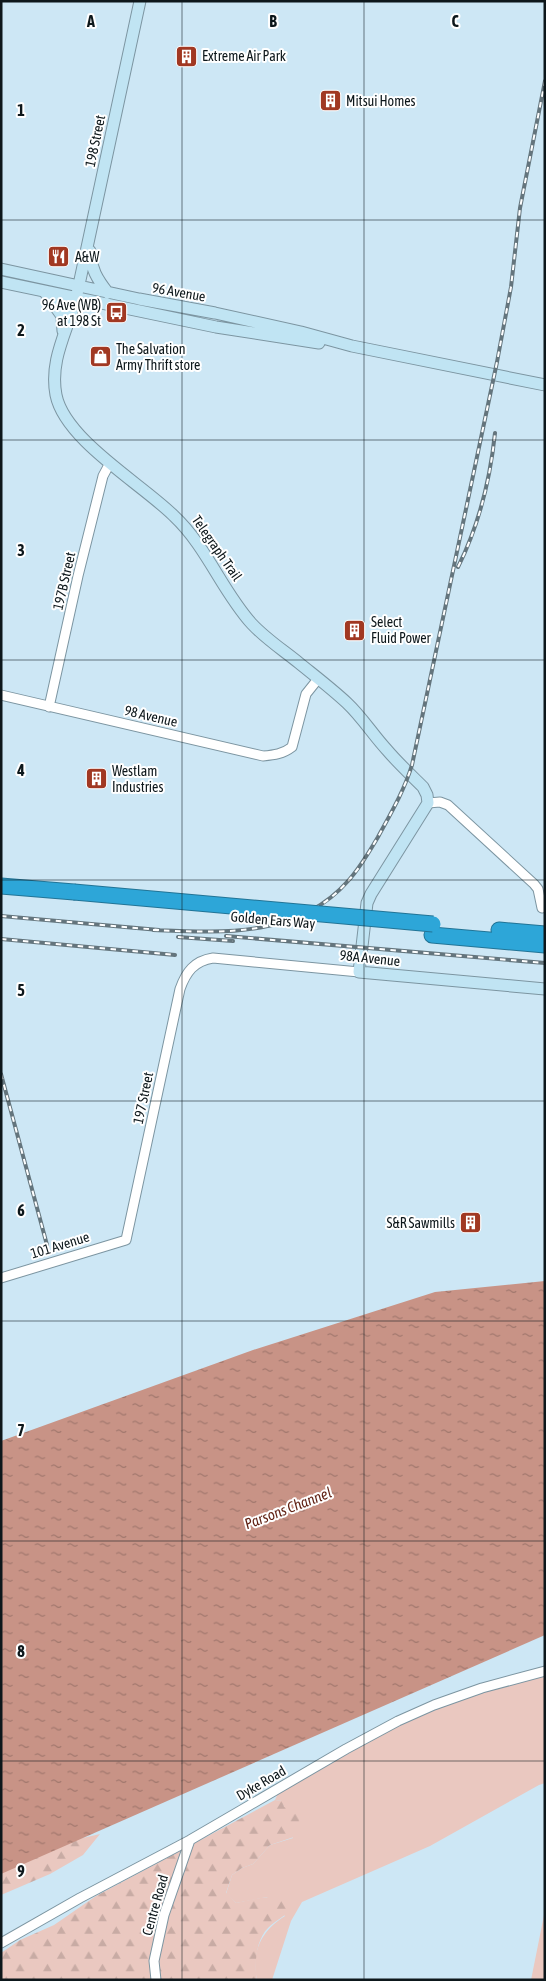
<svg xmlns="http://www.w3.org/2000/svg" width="546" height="1981" font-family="'Asap Condensed',sans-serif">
  <defs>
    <pattern id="forest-firs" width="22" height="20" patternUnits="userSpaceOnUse" patternTransform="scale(1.25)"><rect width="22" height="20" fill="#eac8c0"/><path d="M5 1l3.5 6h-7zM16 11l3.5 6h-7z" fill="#c8aba4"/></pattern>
    <pattern id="water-ripples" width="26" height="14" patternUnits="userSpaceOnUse" patternTransform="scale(1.25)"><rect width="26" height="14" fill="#c89386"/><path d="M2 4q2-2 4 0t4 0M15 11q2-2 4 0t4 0" fill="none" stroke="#a1776d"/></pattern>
  </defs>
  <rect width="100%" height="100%" fill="#cde7f5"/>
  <path fill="#eac8c0" d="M 545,1674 L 545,1783 L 539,1785 L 430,1846 L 302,1902 L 291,1921 L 272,1980 L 257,1980 C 251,1952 261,1931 285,1916 L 267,1897 L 236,1903 L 226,1894 L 232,1875 L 242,1868 L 253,1864 L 270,1845 L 293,1838 L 282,1801 L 275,1800 L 278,1793 L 399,1724 L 462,1698 Z
    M 545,1910 L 545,1980 L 531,1980 Z"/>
  <path fill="url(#forest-firs)" d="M 275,1800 L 283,1801 L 284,1807 L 297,1809 C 301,1820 300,1827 294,1837 L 270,1845 L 253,1864 L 242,1868 L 232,1875 L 226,1893 L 236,1903 C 255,1899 274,1893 292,1901 L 290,1911 C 283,1917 275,1921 268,1928 C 256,1940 254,1964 257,1980 L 1,1980 L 1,1953 L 20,1940 L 54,1925 L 96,1896 Z
    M 100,1834 L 83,1855 L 50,1874 L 1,1895 L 1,1871 L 57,1844 Z"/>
  <path fill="url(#water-ripples)" d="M 545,1281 L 545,1635 L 1,1874 L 1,1441 L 253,1350 L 435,1292 Z"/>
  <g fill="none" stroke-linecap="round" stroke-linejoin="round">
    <defs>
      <path id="street" d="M 1,695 L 263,756 C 274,755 283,754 292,747 L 306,694 L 318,679
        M 49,707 L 78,576 L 103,476 L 110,463
        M 428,803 L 440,802 L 448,805 L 534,884 L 538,889 L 542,908
        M 1,1278 L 126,1240 L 180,989 C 186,972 194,961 213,958 L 359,972
        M 1,1943 L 80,1898 L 190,1840 L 346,1749 L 398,1721 L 434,1705 L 482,1688 L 545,1671
        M 156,1980 L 154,1961 L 164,1915 L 190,1840"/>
      <path id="secondary" d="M 140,1 C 119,99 98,197 77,294 C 69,329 49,358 56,395 C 65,440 142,484 174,516 C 207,547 222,591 252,624 C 266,639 283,650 299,663 C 315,676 332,689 347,703 C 362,717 373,735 387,750 C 398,763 411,775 423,787 L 427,795 L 428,803 L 371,894 L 367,903 L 359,972 L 545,989
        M 90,251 C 91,269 97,279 108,293
        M 1,269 L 139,299 L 215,313 L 301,332 L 352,346 L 545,385
        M 1,282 L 216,327 L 319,343
        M 44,291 L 62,316 L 63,331"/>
      <path id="highway" d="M 1,886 L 74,892
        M 499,930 L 545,934
        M 432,935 L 545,945"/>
    </defs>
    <use href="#street" stroke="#7c95a1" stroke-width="11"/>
    <use href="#secondary" stroke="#7c95a1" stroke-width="13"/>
    <use href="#highway" stroke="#227496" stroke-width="17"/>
    <use href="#street" stroke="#fff" stroke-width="9"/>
    <use href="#secondary" stroke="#c0e4f3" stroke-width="11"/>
    <use href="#highway" stroke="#2da6d8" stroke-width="15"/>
    <defs>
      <path id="rail" d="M 458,567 C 479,525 490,481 495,433
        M 1,916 L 159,930
        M 153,930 C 222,933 298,938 348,881 C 360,868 369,852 378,837 C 391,813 404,791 412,765 L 497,362 L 511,287 L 520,208 L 545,81
        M 226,936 L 545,963
        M 178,937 L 233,941
        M 1,939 L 175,955
        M 1,1074 L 47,1245"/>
    </defs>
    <use href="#rail" stroke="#64757d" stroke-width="4"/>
    <use href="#rail" stroke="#fff" stroke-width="2" stroke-dasharray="5.5" stroke-linecap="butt"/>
    <defs>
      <path id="highway-bridge" d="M 74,892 L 433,924"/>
    </defs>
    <use href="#highway-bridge" stroke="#227496" stroke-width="17" stroke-linecap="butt"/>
    <use href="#highway-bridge" stroke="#2da6d8" stroke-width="15"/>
  </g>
  <path fill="none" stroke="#0d171b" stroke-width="1" stroke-opacity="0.55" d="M 182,1 L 182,1980M 364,1 L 364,1980M 1,220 L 545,220M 1,440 L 545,440M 1,660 L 545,660M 1,880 L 545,880M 1,1101 L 545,1101M 1,1321 L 545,1321M 1,1541 L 545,1541M 1,1761 L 545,1761"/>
  <defs>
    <symbol id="building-square" viewBox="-11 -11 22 22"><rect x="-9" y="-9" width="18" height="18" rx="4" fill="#a13822" stroke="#fff"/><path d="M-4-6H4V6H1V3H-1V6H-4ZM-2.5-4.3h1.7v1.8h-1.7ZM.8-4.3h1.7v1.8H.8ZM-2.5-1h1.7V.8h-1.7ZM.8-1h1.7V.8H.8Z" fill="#fff"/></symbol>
    <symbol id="restaurant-square" viewBox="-11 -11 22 22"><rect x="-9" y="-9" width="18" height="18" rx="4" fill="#a13822" stroke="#fff"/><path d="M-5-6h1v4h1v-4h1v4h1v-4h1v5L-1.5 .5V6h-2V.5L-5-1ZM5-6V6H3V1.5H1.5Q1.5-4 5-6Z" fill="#fff"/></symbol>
    <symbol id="bus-square" viewBox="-11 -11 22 22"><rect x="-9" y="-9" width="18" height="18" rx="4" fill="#a13822" stroke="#fff"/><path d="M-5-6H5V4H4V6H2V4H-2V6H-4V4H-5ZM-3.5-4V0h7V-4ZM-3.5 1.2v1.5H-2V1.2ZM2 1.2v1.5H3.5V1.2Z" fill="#fff"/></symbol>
    <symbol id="shop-square" viewBox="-11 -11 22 22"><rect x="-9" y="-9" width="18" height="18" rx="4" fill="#a13822" stroke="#fff"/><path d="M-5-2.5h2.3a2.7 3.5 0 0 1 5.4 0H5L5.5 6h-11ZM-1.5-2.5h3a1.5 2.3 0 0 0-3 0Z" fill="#fff"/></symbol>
  </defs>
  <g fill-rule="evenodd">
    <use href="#building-square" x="174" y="44" width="25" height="25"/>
    <use href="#building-square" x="318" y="88" width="25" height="25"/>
    <use href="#restaurant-square" x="46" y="244" width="25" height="25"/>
    <use href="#bus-square" x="104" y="300" width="25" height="25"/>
    <use href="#shop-square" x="88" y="344" width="25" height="25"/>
    <use href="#building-square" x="342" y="618" width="25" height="25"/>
    <use href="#building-square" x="84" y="766" width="25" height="25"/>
    <use href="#building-square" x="458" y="1210" width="25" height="25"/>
  </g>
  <g text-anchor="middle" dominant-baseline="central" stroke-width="4" stroke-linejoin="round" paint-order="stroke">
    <g font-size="14" fill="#0d171b" stroke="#fff" text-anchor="start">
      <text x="202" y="56">Extreme Air Park</text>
      <text x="346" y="101">Mitsui Homes</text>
      <text x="75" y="257">A&amp;W</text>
      <text x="101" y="305" text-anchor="end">96 Ave (WB)<tspan x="101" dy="16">at 198 St</tspan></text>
      <text x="116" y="349">The Salvation<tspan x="116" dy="16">Army Thrift store</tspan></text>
      <text x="371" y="622">Select<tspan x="371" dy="16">Fluid Power</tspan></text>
      <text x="112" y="771">Westlam<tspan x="112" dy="16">Industries</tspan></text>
      <text x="455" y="1223" text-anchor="end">S&amp;R Sawmills</text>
    </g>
    <g font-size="14" fill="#0d171b" stroke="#fff">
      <text transform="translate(95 141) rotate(-78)">198 Street</text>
      <text transform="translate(179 292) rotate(10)">96 Avenue</text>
      <text transform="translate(217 548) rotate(55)">Telegraph Trail</text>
      <text transform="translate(64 581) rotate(-77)">197B Street</text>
      <text transform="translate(151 716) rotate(13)">98 Avenue</text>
      <text transform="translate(273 920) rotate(5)">Golden Ears Way</text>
      <text transform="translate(370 958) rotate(6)">98A Avenue</text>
      <text transform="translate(143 1098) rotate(-78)">197 Street</text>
      <text transform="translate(60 1245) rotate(-17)">101 Avenue</text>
      <text transform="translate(261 1783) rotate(-30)">Dyke Road</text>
      <text transform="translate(155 1905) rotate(-74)">Centre Road</text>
    </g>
    <g font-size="15" font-style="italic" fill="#5f1e10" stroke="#fff">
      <text transform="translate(288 1508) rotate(-21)">Parsons Channel</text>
    </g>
  </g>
  <g font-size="16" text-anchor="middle" font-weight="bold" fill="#0d171b" stroke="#fff" stroke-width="4" stroke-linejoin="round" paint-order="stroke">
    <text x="91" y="27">A</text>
    <text x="273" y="27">B</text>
    <text x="455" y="27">C</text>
    <text x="21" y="116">1</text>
    <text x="21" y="336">2</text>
    <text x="21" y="556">3</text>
    <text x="21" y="776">4</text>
    <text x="21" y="996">5</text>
    <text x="21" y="1216">6</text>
    <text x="21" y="1436">7</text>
    <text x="21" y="1657">8</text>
    <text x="21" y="1877">9</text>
  </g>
  <rect width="546" height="1981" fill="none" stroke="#0d171b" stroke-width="5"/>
</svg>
